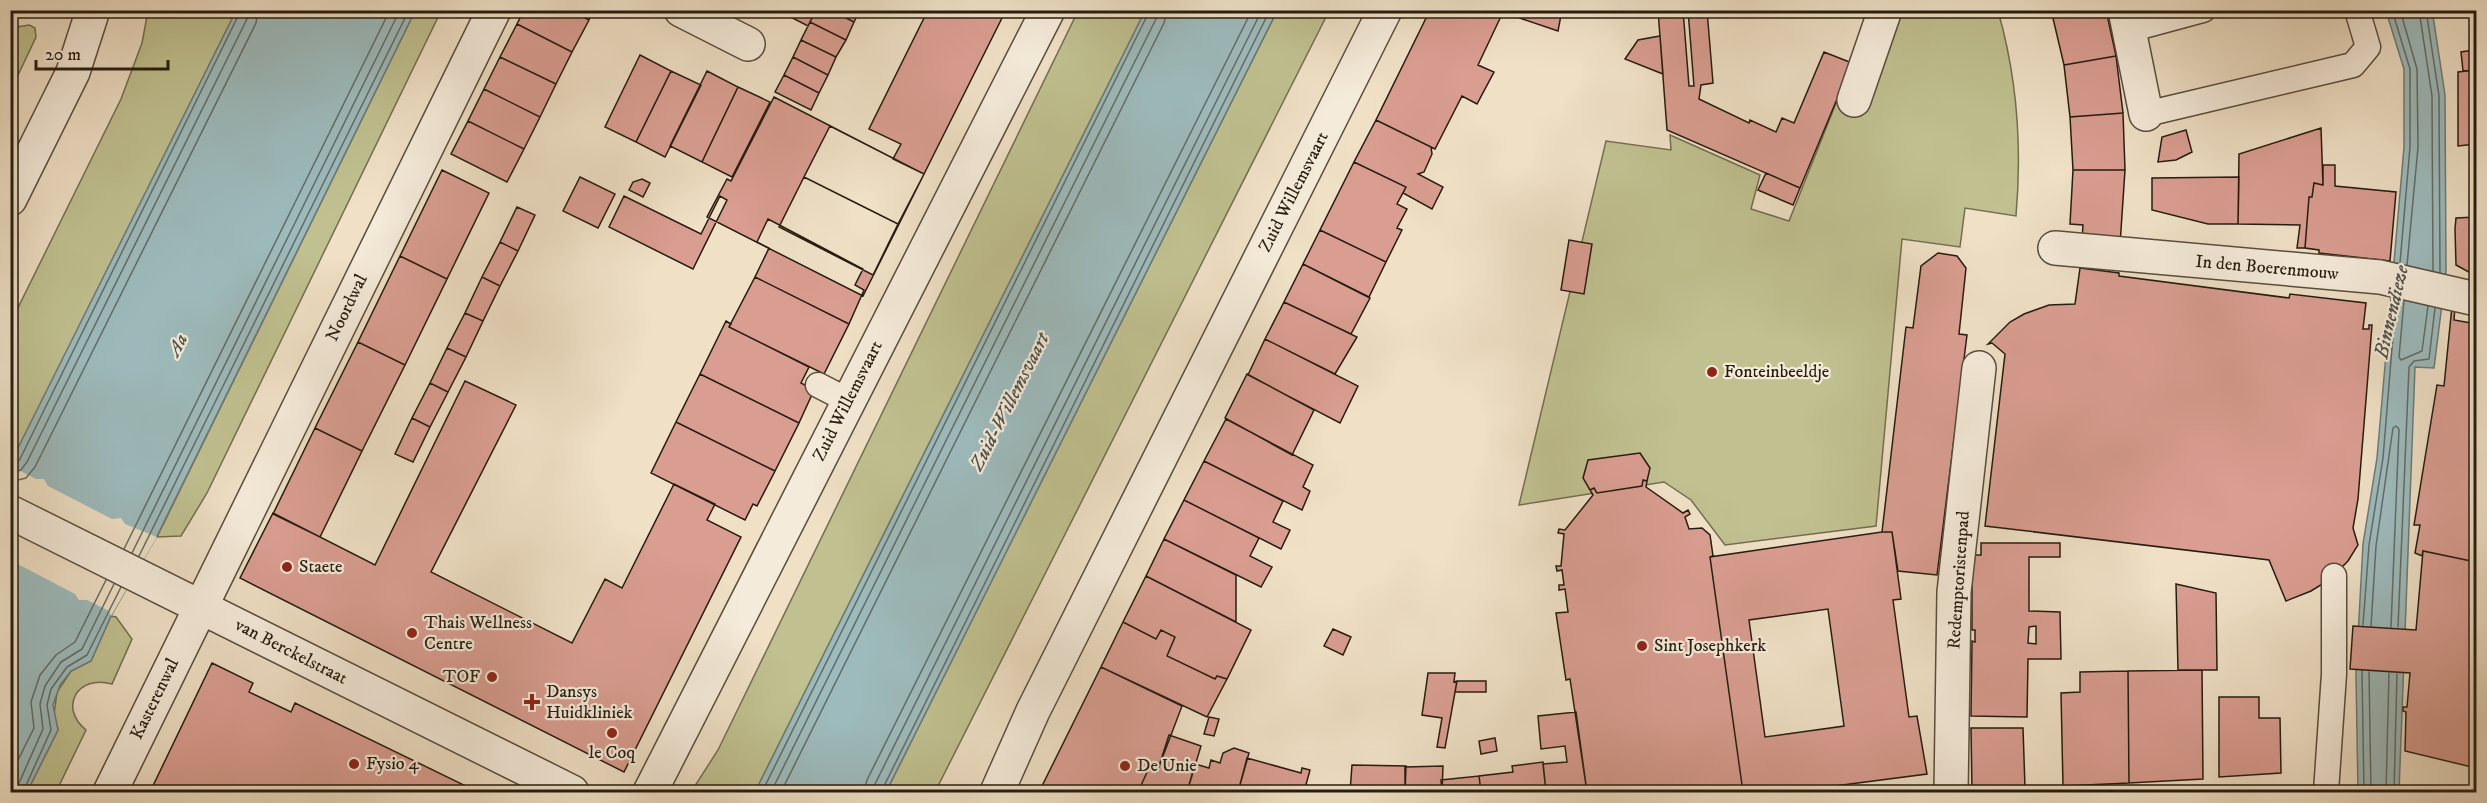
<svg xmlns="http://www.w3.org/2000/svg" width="2487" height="803" font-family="'IM FELL DW Pica',serif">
  <rect width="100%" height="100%" fill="#efe0c6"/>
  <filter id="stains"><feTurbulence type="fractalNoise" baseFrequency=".00333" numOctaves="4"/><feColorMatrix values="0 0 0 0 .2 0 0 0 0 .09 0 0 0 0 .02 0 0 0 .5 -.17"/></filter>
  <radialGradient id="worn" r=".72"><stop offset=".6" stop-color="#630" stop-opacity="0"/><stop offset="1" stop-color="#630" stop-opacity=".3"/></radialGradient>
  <path fill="#c0c090" stroke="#736e50" stroke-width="1.5" d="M 148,11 L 236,11 L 15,456 L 10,452 L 10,324 L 121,99 L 142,43 Z
    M 415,11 L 441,11 L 207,493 L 181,536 L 157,537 Z
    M 1078,11 L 1145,11 L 755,792 L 691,792 L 718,750 Z
    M 1277,11 L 1329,11 L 935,792 L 886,792 Z
    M 1881,11 L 1998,11 C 2017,77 2022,147 2016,216 L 1965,208 L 1960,247 L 1902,239 L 1876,526 L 1725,545 L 1691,500 L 1664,482 L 1519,505 L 1606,141 L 1671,150 L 1670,135 L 1760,175 L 1751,209 L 1789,221 L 1866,28 Z
    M 29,25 L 35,28 L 36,37 L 11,90 L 11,28 Z
    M 111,616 L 116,617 L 132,639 L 112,684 C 78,674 58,707 86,730 L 56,792 L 27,792 L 58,730 L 54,715 L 57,692 L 71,671 L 91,661 Z"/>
  <path fill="#9dbbbd" stroke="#6d7b78" stroke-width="1.5" d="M 236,11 L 415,11 L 157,536 L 111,616 L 91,661 L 71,671 L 60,685 L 53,705 L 58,730 L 27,792 L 11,792 L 10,464 Z
    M 1145,11 L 1277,11 L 886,792 L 755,792 Z
    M 2386,11 L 2432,11 L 2433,16 L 2445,95 L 2446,272 L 2434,368 L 2415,367 L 2399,792 L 2358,792 L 2356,674 L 2363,544 L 2377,458 L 2404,147 L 2404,69 Z"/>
  <path fill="#efe0c6" d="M 11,462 L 15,468 L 36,479 L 44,479 L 48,486 L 112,519 L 121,518 L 125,524 L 157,537 L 111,616 L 109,611 L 87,600 L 79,600 L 75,594 L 10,560 Z"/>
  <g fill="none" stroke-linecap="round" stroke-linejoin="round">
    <path stroke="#626c66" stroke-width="1.5" d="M 2392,10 L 2410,69 L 2410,147 L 2400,263
      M 2400,10 L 2417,69 L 2418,147 L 2407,265
      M 2419,10 L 2432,96 L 2433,271
      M 2426,10 L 2439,96 L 2440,272
      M 2404,301 L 2399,357 L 2401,360 L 2422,351 L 2428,306
      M 10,466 L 16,464 L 20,459 L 241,10
      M 10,473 L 21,470 L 27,462 L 247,19 L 249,10
      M 10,482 L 26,478 L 35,467 L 256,23 L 258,10
      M 124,549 L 390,10
      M 132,553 L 400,10
      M 139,556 L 409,10
      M 2363,625 L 2369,545 L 2383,458 L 2396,299
      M 2371,626 L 2376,546 L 2393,428 L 2396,426 L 2399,429 L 2391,627
      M 2398,627 L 2409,367 L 2414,361 L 2429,359 L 2435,308
      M 2362,671 L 2364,792
      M 2369,672 L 2371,792
      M 10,776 L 34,728 L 31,702 L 40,675 L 56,655 L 75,642 L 106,580
      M 15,792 L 43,729 L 40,704 L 45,686 L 61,662 L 82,649 L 114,584
      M 23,792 L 51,730 L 47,705 L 51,689 L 67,667 L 87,655 L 121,587
      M 762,792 L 1150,10
      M 771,792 L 1156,19 L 1158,10
      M 781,792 L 1164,23 L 1167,10
      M 864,792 L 867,780 L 1252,10
      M 873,792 L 875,784 L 1262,10
      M 881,792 L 1270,10
      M 2386,792 L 2389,673
      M 2394,792 L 2397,674"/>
  </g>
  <path fill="#d99d91" stroke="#261c10" stroke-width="1.5" fill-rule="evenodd" d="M 524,10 L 570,10 L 589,20 L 572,52 L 517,24 Z
    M 570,10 L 593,10 L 589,20 Z
    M 777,10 L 816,10 L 808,26 Z
    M 816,10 L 830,10 L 854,22 L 846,40 L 810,22 Z
    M 830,10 L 860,10 L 854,22 Z
    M 928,10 L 1006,10 L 924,174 L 893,159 L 901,144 L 869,129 Z
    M 1430,10 L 1503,12 L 1478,65 L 1494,72 L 1477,104 L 1462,96 L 1435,149 L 1376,120 Z
    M 1513,10 L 1562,10 L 1558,31 L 1511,15 Z
    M 1658,10 L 1683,10 L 1689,86 L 1694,86 L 1688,10 L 1707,10 L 1713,83 L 1701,85 L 1699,99 L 1749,123 L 1750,120 L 1776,132 L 1782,118 L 1794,123 L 1824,52 L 1852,63 L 1800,188 L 1667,130 Z
    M 2066,10 L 2106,10 L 2116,56 L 2064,65 L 2052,14 Z
    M 810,22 L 846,40 L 836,57 L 801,40 Z
    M 517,24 L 572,52 L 556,84 L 500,57 Z
    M 1660,36 L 1663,74 L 1625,59 L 1638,40 Z
    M 801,40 L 836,57 L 828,75 L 793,57 Z
    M 2474,50 L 2476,52 L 2476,70 L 2463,71 L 2461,52 Z
    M 640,55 L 671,71 L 636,142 L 605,127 Z
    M 2116,56 L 2123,113 L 2070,117 L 2064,65 Z
    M 500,57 L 556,84 L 540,117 L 484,89 Z
    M 793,57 L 828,75 L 819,93 L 784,75 Z
    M 2476,70 L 2476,144 L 2458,146 L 2458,72 Z
    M 671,71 L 701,85 L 665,157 L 636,142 Z
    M 707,71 L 738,87 L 702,162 L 670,146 Z
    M 784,75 L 819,93 L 811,110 L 775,92 Z
    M 738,87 L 770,102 L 732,177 L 702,162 Z
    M 484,89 L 540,117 L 524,149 L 468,121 Z
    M 774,97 L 924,174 L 863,296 L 707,217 L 727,179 L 731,181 Z
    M 2123,113 L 2125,170 L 2073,170 L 2070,117 Z
    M 1376,120 L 1431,147 L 1432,154 L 1424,172 L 1418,174 L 1443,187 L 1432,209 L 1403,193 L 1406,187 L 1354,162 Z
    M 468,121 L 524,149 L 507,182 L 451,154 Z
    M 830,126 L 924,174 L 898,224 L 804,177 Z
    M 2321,128 L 2323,185 L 2314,183 L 2312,197 L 2309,197 L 2305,248 L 2297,248 L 2300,225 L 2238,224 L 2239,154 Z
    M 2186,130 L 2192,152 L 2176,160 L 2158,162 L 2162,137 Z
    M 1354,162 L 1406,187 L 1397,204 L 1407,209 L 1397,228 L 1402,230 L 1386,262 L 1320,230 Z
    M 2323,165 L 2335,165 L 2335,186 L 2396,192 L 2390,261 L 2319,253 L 2319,250 L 2305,248 L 2309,197 L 2312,197 L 2314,183 L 2323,185 Z
    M 442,170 L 489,193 L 447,279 L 400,256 Z
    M 2073,170 L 2125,170 L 2120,245 L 2082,240 L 2083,225 L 2070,224 Z
    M 1766,173 L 1800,188 L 1793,205 L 1758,190 Z
    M 580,177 L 615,194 L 598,228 L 563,211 Z
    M 804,177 L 898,224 L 873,275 L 779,227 Z
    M 2239,177 L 2238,224 L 2208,224 L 2152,210 L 2152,178 Z
    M 642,179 L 650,183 L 643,197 L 629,190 L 633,182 Z
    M 624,196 L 701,234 L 720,196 L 727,200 L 693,269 L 609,227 Z
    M 517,207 L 535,215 L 518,251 L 500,242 Z
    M 2476,217 L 2476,276 L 2456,265 L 2455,229 L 2456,218 Z
    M 768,219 L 863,269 L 855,285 L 864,290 L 849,324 L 755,277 L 769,248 L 757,242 Z
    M 1320,230 L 1386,262 L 1369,297 L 1303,264 Z
    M 1569,240 L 1592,244 L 1584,294 L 1561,290 Z
    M 500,242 L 518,251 L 500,286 L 482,277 Z
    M 1938,253 L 1957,256 L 1966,268 L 1959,334 L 1967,335 L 1937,575 L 1898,571 L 1892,532 L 1882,532 L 1906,327 L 1913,328 L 1921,266 Z
    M 400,256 L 447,279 L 405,365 L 358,342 Z
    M 1303,264 L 1370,298 L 1351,334 L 1284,302 Z
    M 2080,268 L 2119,273 L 2119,276 L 2289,298 L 2290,294 L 2366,303 L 2363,329 L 2369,329 L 2369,325 L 2372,325 L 2358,499 L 2353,528 L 2358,545 L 2348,561 L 2329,580 L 2311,591 L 2286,601 L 2269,560 L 1985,526 L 2005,354 L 1992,343 L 1988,344 L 2010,322 L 2024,314 L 2049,305 L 2075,304 Z
    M 482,277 L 500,286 L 483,321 L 465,313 Z
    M 755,277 L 849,324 L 824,374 L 729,327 Z
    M 1284,302 L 1357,337 L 1335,374 L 1265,339 Z
    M 2452,306 L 2455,306 L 2454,320 L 2476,324 L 2476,562 L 2423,551 L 2422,556 L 2415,553 L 2420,525 L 2414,525 L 2437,385 L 2444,386 Z
    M 465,313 L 483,321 L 466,357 L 447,348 Z
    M 726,321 L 731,324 L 729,327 L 809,367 L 801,383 L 814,390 L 799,423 L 700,374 Z
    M 1265,339 L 1358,386 L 1340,423 L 1248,375 Z
    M 358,342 L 405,365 L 362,451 L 315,428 Z
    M 447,348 L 466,357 L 448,392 L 430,383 Z
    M 700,374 L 799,423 L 775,471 L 676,422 Z
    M 1247,374 L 1314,410 L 1292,455 L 1225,418 Z
    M 465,381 L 516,405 L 431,572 L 572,643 L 605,579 L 622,588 L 674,484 L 715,504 L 707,520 L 741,537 L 624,772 L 240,578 L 273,513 L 375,565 Z
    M 430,383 L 448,392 L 430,427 L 412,418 Z
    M 412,418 L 430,427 L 413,462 L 395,454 Z
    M 1226,419 L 1313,465 L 1303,487 L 1310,491 L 1302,510 L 1204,461 Z
    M 676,422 L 775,471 L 757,506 L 753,504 L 745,520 L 651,473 Z
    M 315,428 L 362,451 L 320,537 L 273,514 Z
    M 1640,453 L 1650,468 L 1647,481 L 1643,480 L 1642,486 L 1597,493 L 1594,488 L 1590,490 L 1583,478 L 1588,460 Z
    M 1204,461 L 1283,501 L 1273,522 L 1290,530 L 1281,549 L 1184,500 Z
    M 1643,480 L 1647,481 L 1646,487 L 1683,513 L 1688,510 L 1690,514 L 1685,517 L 1689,529 L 1702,528 L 1710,535 L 1713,556 L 1710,557 L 1743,792 L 1587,792 L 1570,679 L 1566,680 L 1556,613 L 1568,612 L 1565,589 L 1559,590 L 1559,585 L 1564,585 L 1562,570 L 1557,571 L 1556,566 L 1561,566 L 1564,534 L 1558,533 L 1559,529 L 1565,530 L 1593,495 L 1590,490 L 1594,488 L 1597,493 L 1642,486 Z
    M 1184,500 L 1259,538 L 1250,556 L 1272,567 L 1261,587 L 1164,539 Z
    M 1882,532 L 1892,532 L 1901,599 L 1893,600 L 1909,717 L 1917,716 L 1927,774 L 1788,792 L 1743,792 L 1710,557 ZM 1828,609 L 1844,726 L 1765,737 L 1749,620 Z
    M 1164,539 L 1236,575 L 1236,622 L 1146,576 Z
    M 1981,543 L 2060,543 L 2060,557 L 2029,557 L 2029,611 L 2060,612 L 2061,659 L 2028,659 L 2027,717 L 1971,716 L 1972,641 L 1975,642 L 1975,630 L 1972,630 L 1972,555 L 1981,555 ZM 2036,626 L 2036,644 L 2028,643 L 2029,627 Z
    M 2423,551 L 2476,562 L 2476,768 L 2405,751 L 2406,712 L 2403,711 L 2403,707 L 2407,707 L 2410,673 L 2350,669 L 2353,626 L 2416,630 Z
    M 1146,576 L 1251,630 L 1227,679 L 1217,676 L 1215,679 L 1167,656 L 1175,637 L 1161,630 L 1156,639 L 1123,622 Z
    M 2176,584 L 2216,593 L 2217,670 L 2178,670 Z
    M 1123,622 L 1156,639 L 1161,630 L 1175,637 L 1167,656 L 1215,679 L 1217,676 L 1227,679 L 1207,717 L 1101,667 Z
    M 1333,629 L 1351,637 L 1343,655 L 1324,646 Z
    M 212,663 L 253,683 L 249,692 L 291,712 L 295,703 L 470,788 L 468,792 L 150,792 Z
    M 1101,667 L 1182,706 L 1157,772 L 1149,768 L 1138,792 L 1055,792 L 1042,786 Z
    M 2202,670 L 2203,779 L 2129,783 L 2128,671 Z
    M 2128,671 L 2129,783 L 2063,786 L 2061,693 L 2080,692 L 2080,672 Z
    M 1428,673 L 1455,673 L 1454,682 L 1457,681 L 1445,748 L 1437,747 L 1442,718 L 1422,715 Z
    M 1457,681 L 1486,681 L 1486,692 L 1455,692 Z
    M 2219,697 L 2259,697 L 2259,718 L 2280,718 L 2281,773 L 2219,777 Z
    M 1576,712 L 1587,792 L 1546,792 L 1543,764 L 1567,762 L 1565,746 L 1541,749 L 1538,716 Z
    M 1209,717 L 1219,719 L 1214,736 L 1204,734 Z
    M 1971,728 L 2023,728 L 2025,788 L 1972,792 Z
    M 1169,735 L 1201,746 L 1187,792 L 1138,792 L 1149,768 L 1157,772 Z
    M 1495,738 L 1497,751 L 1481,754 L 1479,741 Z
    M 1234,748 L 1249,753 L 1238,792 L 1187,792 L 1195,764 L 1209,768 L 1211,760 L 1220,763 L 1223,753 Z
    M 1247,758 L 1301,773 L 1302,768 L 1310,770 L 1304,792 L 1238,792 Z
    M 1543,762 L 1546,792 L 1481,792 L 1479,776 L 1513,772 L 1512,766 Z
    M 1352,765 L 1406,766 L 1405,792 L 1350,792 Z
    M 1443,766 L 1442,792 L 1405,792 L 1405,767 Z
    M 1479,776 L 1481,792 L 1442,792 L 1441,780 Z
    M 1315,787 L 1341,789 L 1340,792 L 1315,792 Z"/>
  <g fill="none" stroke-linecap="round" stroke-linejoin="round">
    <defs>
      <path id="service" d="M 2129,30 L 2203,10
        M 2146,114 L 2353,65 L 2368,47 L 2357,10
        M 818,385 L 849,401
        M 2326,792 L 2334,674 L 2334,576"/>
      <path id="minor" d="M 681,10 L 748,44
        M 2125,10 L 2146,114
        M 1854,100 L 1885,10
        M 10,199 L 73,72 L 93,10
        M 2055,248 L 2380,277 L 2476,299
        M 10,512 L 572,792
        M 110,792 L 494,10
        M 650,792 L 1048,10
        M 997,792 L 1033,711 L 1385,10
        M 1951,792 L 1954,592 L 1979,368"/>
    </defs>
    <use href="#service" stroke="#584d3e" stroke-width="27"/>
    <use href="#minor" stroke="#584d3e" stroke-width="36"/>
    <use href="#service" stroke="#f5ebda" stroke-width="24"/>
    <use href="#minor" stroke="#f5ebda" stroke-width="33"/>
  </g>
  <g fill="#8f2418" stroke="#f5ebda" stroke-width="2">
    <circle cx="1712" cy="372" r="6"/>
    <circle cx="287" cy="567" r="6"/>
    <circle cx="412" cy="633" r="6"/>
    <circle cx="1642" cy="646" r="6"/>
    <circle cx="492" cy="677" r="6"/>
    <path d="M529 693h6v6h6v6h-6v6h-6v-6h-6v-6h6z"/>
    <circle cx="612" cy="733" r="6"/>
    <circle cx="354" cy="764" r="6"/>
    <circle cx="1125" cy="766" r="6"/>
  </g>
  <g text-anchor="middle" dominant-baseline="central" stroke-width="4.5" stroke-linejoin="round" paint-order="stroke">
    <g font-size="18" fill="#261c10" stroke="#f5ebda">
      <text transform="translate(1294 192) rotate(-63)">Zuid Willemsvaart</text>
      <text transform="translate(2267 268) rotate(5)">In den Boerenmouw</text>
      <text transform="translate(347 308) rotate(-64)">Noordwal</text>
      <text transform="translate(848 401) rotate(-63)">Zuid Willemsvaart</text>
      <text transform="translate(1959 580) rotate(-86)">Redemptoristenpad</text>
      <text transform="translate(291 652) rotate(27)">van Berckelstraat</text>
      <text transform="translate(155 699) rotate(-64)">Kasterenwal</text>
    </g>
    <g font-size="18" fill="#261c10" stroke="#f5ebda" text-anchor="start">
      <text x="1724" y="372">Fonteinbeeldje</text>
      <text x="299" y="567">Staete</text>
      <text x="424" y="623">Thais Wellness<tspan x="424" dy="21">Centre</tspan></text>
      <text x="1654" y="646">Sint Josephkerk</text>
      <text x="480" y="677" text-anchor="end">TOF</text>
      <text x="546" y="692">Dansys<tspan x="546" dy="21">Huidkliniek</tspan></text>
      <text x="612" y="753" text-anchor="middle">le Coq</text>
      <text x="366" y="764">Fysio 4</text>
      <text x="1137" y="766">De Unie</text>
    </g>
    <g font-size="20" font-style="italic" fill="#50544d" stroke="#f5ebda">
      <text transform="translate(2392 312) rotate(-77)">Binnendieze</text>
      <text transform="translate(178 345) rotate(-63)">Aa</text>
      <text transform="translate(1010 402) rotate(-63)">Zuid-Willemsvaart</text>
    </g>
  </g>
  <rect width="2487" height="803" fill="none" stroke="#efe0c6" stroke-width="36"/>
  <rect x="12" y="12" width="2463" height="779" fill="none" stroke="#261c10" stroke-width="3"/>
  <rect x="18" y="18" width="2451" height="767" fill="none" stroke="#261c10" stroke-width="1.5"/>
  <path d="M36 60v9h132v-9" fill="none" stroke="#261c10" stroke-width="3"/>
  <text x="45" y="60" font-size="18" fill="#261c10" stroke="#f5ebda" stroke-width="4.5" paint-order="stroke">20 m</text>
  <rect width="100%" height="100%" filter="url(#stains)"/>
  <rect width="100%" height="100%" fill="url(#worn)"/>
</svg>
